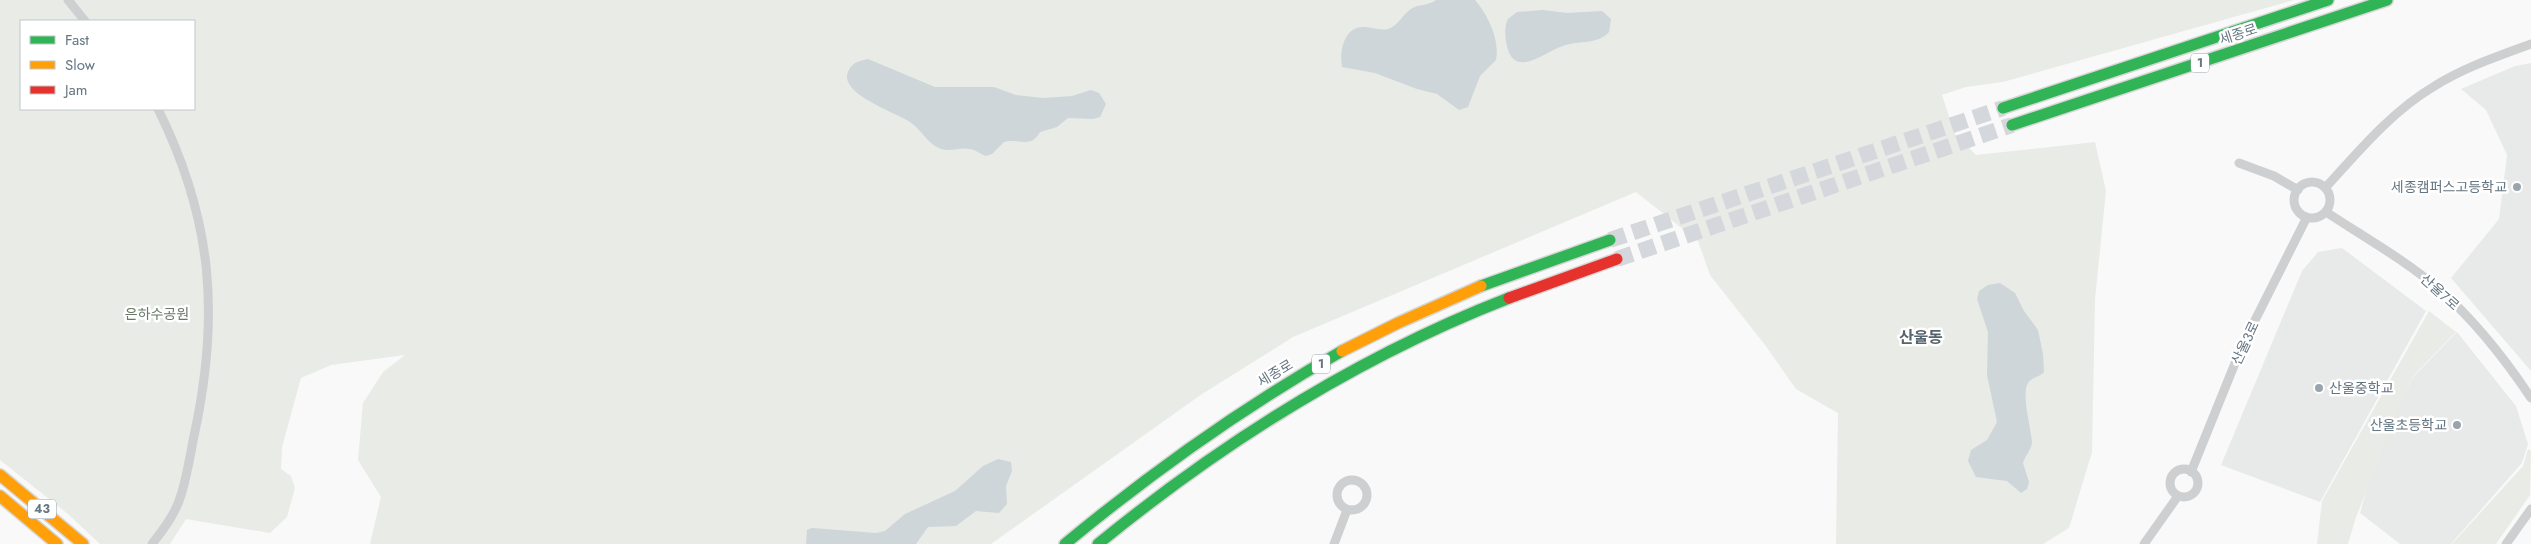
<svg xmlns="http://www.w3.org/2000/svg" width="2531" height="544" font-family="Jost,'Noto Sans KR',sans-serif">
  <rect width="100%" height="100%" fill="#f9f9f9"/>
  <path fill="#e8e9e9" d="M 2531,63 L 2531,371 L 2451,278 L 2499,219 L 2507,155 L 2486,110 L 2461,89 L 2515,66 Z
    M 2342,248 L 2426,311 L 2320,502 L 2221,465 L 2302,271 L 2318,252 Z
    M 2457,332 L 2516,406 L 2528,444 L 2522,463 L 2451,544 L 2400,544 L 2360,513 L 2375,461 L 2413,377 Z"/>
  <path fill="#e8ebe6" fill-rule="evenodd" d="M 0,0 L 2294,0 L 2003,82 L 1966,87 L 1942,95 L 1955,134 L 1976,155 L 2095,142 L 2106,191 L 2095,299 L 2092,452 L 2069,528 L 2043,544 L 1836,544 L 1838,413 L 1796,389 L 1765,345 L 1710,275 L 1698,241 L 1636,192 L 1293,337 L 1202,394 L 991,544 L 370,544 L 381,497 L 358,460 L 363,403 L 383,372 L 405,355 L 331,365 L 301,378 L 282,447 L 281,469 L 291,476 L 295,488 L 287,517 L 270,533 L 186,519 L 170,544 L 100,544 L 68,514 L 0,460 ZM 21,21 L 194,21 L 194,109 L 21,109 Z
    M 2429,311 L 2456,332 L 2413,376 L 2356,517 L 2348,544 L 2317,544 L 2322,501 Z
    M 2528,449 L 2531,451 L 2530,495 L 2496,544 L 2452,544 L 2523,466 Z"/>
  <path fill="#ced6d9" d="M 1436,0 L 1475,0 C 1488,15 1500,40 1496,60 L 1480,76 L 1468,107 L 1459,110 L 1437,94 L 1417,89 L 1375,73 L 1342,67 C 1339,52 1344,25 1365,27 C 1372,27 1380,31 1388,29 C 1398,26 1402,15 1411,9 C 1418,4 1428,6 1436,0 Z
    M 1543,10 L 1567,13 L 1602,11 L 1611,19 L 1609,32 C 1598,45 1579,40 1563,46 C 1545,51 1515,80 1507,46 C 1505,37 1504,27 1508,19 L 1517,12 Z
    M 868,59 L 935,87 L 994,87 L 1016,95 L 1043,98 L 1072,96 L 1091,90 L 1099,93 L 1106,104 L 1100,117 L 1093,119 L 1068,118 L 1057,127 L 1040,132 C 1031,149 1019,138 1004,142 L 992,154 L 986,156 C 980,154 975,149 969,149 C 958,147 949,153 939,148 C 927,143 921,129 910,122 C 897,113 835,93 849,70 C 853,62 859,61 868,59 Z
    M 2000,283 L 2015,293 L 2024,311 L 2038,330 L 2043,354 L 2044,372 C 2040,377 2032,377 2028,383 C 2021,393 2031,429 2032,441 C 2032,450 2025,455 2023,463 L 2029,482 L 2027,489 L 2021,493 L 2007,481 L 1976,477 L 1968,461 L 1971,450 L 1987,440 L 1997,422 L 1987,375 L 1988,332 L 1977,299 L 1979,291 L 1988,285 Z
    M 998,459 L 1011,462 L 1012,471 L 1006,486 L 1007,504 L 999,513 L 976,511 L 956,526 L 928,527 L 916,544 L 806,544 L 807,530 L 812,528 L 876,533 L 885,531 L 905,514 L 955,491 L 983,466 Z"/>
  <g fill="none" stroke-linecap="round" stroke-linejoin="round">
    <path stroke="#d4d8dc" stroke-width="16" stroke-dasharray="16 8" stroke-linecap="butt" d="M 1610,240 L 2003,108
      M 1617,259 L 2012,125"/>
    <defs>
      <path id="fast" d="M 2003,108 L 2328,0
        M 2012,125 L 2387,0
        M 1481,286 L 1610,240
        M 1065,544 C 1152,472 1243,407 1342,351
        M 1098,544 C 1223,442 1357,357 1509,298"/>
      <path id="slow" d="M 1342,351 L 1398,323 L 1481,286
        M 0,475 L 83,544
        M 0,496 L 57,544"/>
      <path id="jam" d="M 1509,298 L 1617,259"/>
    </defs>
    <use href="#fast" stroke="#d5d6d6" stroke-width="14"/>
    <use href="#slow" stroke="#d5d6d6" stroke-width="14"/>
    <use href="#jam" stroke="#d5d6d6" stroke-width="14"/>
    <path stroke="#cecfd0" stroke-width="9" d="M 68,0 L 85,21
      M 2239,163 L 2274,176 L 2298,190
      M2294 200a18 18 0 1 1 36 0a18 18 0 1 1-36 0Z
      M 2325,188 C 2358,152 2391,112 2433,87 C 2463,68 2498,56 2531,44
      M 2326,212 C 2364,237 2405,260 2440,290 C 2475,321 2505,359 2531,398
      M2170 483a14 14 0 1 1 28 0a14 14 0 1 1-28 0Z
      M 2191,472 L 2242,346 L 2307,217
      M1337 495a15 15 0 1 1 30 0a15 15 0 1 1-30 0Z
      M 152,544 C 163,530 176,513 181,495 C 187,476 190,456 194,436 C 220,316 213,220 158,109
      M 1334,544 L 1347,510
      M 2144,544 L 2178,496
      M 2506,544 L 2531,509"/>
    <use href="#fast" stroke="#30b455" stroke-width="11"/>
    <use href="#slow" stroke="#ff9f0a" stroke-width="11"/>
    <use href="#jam" stroke="#e5322d" stroke-width="11"/>
  </g>
  <g fill="#99a4ac" stroke="#fff" stroke-width="2">
    <circle cx="2517" cy="187" r="5"/>
    <circle cx="2319" cy="388" r="5"/>
    <circle cx="2457" cy="425" r="5"/>
  </g>
  <g text-anchor="middle" dominant-baseline="central" stroke-width="5" stroke-linejoin="round" paint-order="stroke">
    <g fill="#fff" stroke="#939fa8" stroke-width="1">
      <rect x="2191" y="53.5" width="18" height="19" rx="4"/>
      <rect x="1312" y="354.5" width="18" height="19" rx="4"/>
      <rect x="28" y="499.5" width="28" height="19" rx="4"/>
    </g>
    <g font-size="12" font-weight="bold" fill="#657683">
      <text x="2200" y="63">1</text>
      <text x="1321" y="364">1</text>
      <text x="42" y="509">43</text>
    </g>
    <g font-size="14" fill="#657683" stroke="#fff">
      <text transform="translate(2238 34) rotate(-18)">세종로</text>
      <text transform="translate(2440 292) rotate(42)">산울7로</text>
      <text transform="translate(2245 343) rotate(-65)">산울3로</text>
      <text transform="translate(1275 373) rotate(-31)">세종로</text>
    </g>
    <g font-size="14" fill="#657683" stroke="#fff" text-anchor="end">
      <text x="2507" y="187">세종캠퍼스고등학교</text>
      <text x="2329" y="388" text-anchor="start">산울중학교</text>
      <text x="2447" y="425">산울초등학교</text>
    </g>
    <g font-size="14" fill="#687a64" stroke="#fff">
      <text x="157" y="314">은하수공원</text>
    </g>
    <g font-size="16" font-weight="bold" fill="#57646e" stroke="#fff">
      <text x="1921" y="337">산울동</text>
    </g>
  </g>
  <rect x="20" y="20" width="175" height="90" fill="#ffffff" stroke="#c1c8cd"/>
  <rect x="30" y="36" width="25" height="8" fill="#30b455" stroke="#c1c8cd"/>
  <text x="65" y="45" font-size="15" fill="#657683">Fast</text>
  <rect x="30" y="61" width="25" height="8" fill="#ff9f0a" stroke="#c1c8cd"/>
  <text x="65" y="70" font-size="15" fill="#657683">Slow</text>
  <rect x="30" y="86" width="25" height="8" fill="#e5322d" stroke="#c1c8cd"/>
  <text x="65" y="95" font-size="15" fill="#657683">Jam</text>
</svg>
